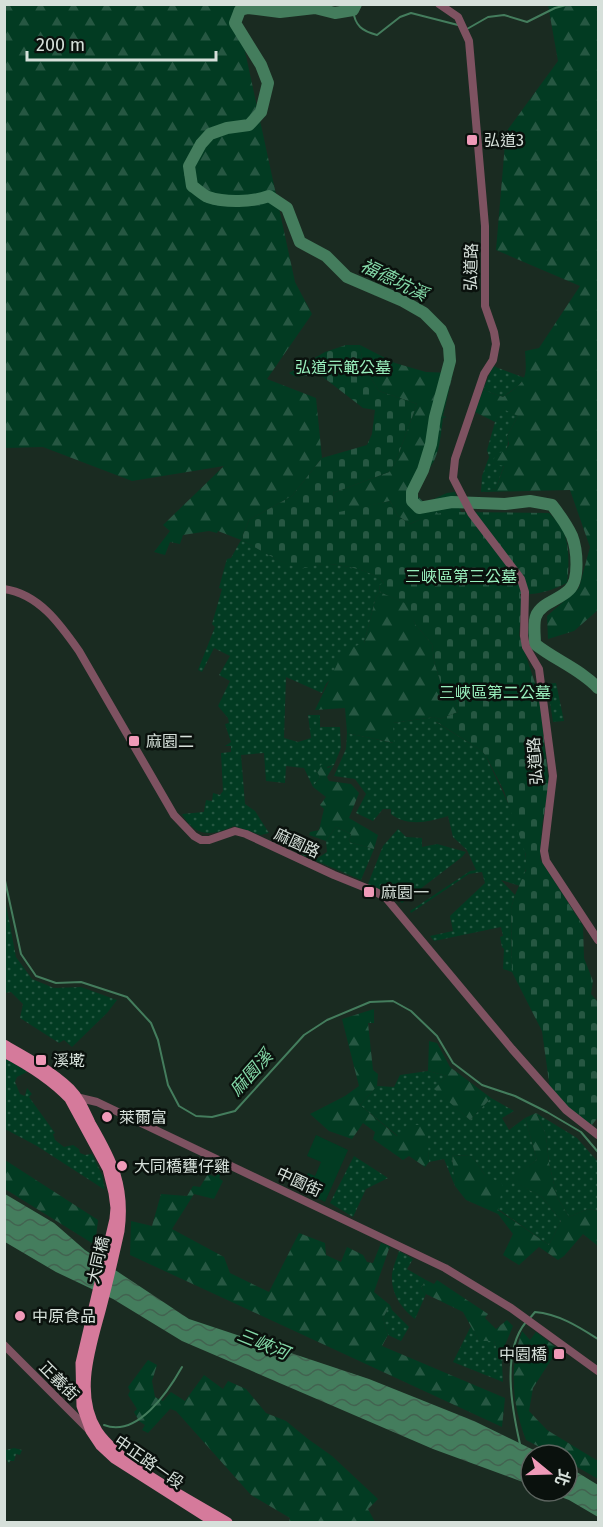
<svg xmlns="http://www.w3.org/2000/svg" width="603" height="1527" font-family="'Fira Sans','Noto Sans TC',sans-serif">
  <defs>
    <pattern id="grass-dots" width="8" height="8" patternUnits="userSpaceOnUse" patternTransform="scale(1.5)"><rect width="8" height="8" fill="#023b22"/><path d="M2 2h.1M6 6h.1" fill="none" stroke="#265742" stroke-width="1.8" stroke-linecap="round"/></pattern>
    <pattern id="forest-firs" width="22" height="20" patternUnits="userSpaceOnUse" patternTransform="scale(1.5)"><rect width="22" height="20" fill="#023b22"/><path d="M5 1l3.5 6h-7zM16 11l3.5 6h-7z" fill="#265742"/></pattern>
    <pattern id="cemetery-stones" width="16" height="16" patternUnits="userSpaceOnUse" patternTransform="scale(1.5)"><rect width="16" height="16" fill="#023b22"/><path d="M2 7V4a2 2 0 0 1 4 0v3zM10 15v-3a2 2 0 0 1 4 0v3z" fill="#265742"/></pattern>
    <pattern id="water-waves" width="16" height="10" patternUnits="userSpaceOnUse" patternTransform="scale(1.5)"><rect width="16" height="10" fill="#447d5d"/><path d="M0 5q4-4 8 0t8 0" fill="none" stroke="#426350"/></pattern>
  </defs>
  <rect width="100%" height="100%" fill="#1a2b21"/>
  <path fill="url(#grass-dots)" d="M 493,366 L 525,378 L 518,386 L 503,397 L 483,390 Z
    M 503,408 L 518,416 L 507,436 C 511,450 502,455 492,463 L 504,465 L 496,489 L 481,492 L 482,476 L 489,457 L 487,450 L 495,422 Z
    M 241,540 C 259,548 277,562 296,566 C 305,569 314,564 323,564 C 338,563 377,571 384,583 L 379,586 L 380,592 L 376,597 L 364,643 L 326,684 L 322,693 L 286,677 L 284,738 L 298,742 L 311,738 L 308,715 L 320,715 L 320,727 L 340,727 L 341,748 L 334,765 L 316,770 L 320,777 L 313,787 L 304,768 L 286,766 L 285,783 L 266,781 L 264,753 L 241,755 L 245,804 L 255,811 L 269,833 L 261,835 L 234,826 C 211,836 196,838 182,814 L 204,812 L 206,800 L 212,801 L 213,793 L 220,795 L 223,791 L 221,753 L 231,752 L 231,746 L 225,746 L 231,742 L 225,724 L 229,723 L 228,718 L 218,706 L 230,681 L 219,675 L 230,656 L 214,648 L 202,672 L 198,670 L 215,627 L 212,624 L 222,589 L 219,588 L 226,562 L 227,559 L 231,558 Z
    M 556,683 L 564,721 L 553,722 L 547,684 Z
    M 434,717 L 440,719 L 436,722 L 482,751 L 486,756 C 498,785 529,837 526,868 C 525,874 522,880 520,886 L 501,880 L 515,895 L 511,909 L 512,972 L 503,969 L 504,949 L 502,947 L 500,937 L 503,936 L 501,927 L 434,941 L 430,936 L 453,931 L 450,916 L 485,883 L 482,872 L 469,874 L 411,913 L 410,911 L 470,871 L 476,870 L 467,850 L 453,837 L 448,816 C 429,822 407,827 391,814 L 391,809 L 383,809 L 373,821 L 356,813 L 366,794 L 355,779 L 334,776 L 346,749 L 347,733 L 393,743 L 393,723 Z
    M 336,827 L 351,834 L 349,842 L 374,849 L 361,880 L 298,853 L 300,850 L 318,858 L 327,852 L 326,841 Z
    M 398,829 L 406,837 L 422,838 L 422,847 L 437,844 L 466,852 L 462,857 L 402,903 L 392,895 L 368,884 L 383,846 Z
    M 5,899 L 16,957 L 32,979 L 54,988 L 81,987 L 117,1000 L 107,1013 L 72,1047 L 64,1040 L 59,1043 L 20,1018 L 23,1004 L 11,992 L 5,993 Z
    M 5,1058 L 27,1072 L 17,1077 L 15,1082 L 20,1094 L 25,1096 L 27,1088 L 32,1094 L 29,1097 L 55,1133 L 53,1134 L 55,1140 L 64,1147 L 73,1145 L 79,1149 L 80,1153 L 85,1155 L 92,1154 L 102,1175 L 105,1190 L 37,1146 L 5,1129 Z
    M 428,1071 L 447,1076 L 435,1089 L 470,1120 L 491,1098 L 514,1111 L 502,1118 L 509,1130 L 525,1118 L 537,1160 L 510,1179 L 542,1197 L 561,1221 L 549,1245 L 498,1209 L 485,1175 L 472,1156 L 452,1155 L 455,1186 L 444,1159 L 429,1162 L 426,1125 L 398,1136 L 360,1105 L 377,1086 L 394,1087 L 400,1075 Z
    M 536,1113 L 577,1138 L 598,1162 L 598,1211 L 588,1209 L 569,1217 L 557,1197 L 549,1163 L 546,1135 Z
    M 354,1156 L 388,1178 L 366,1189 L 353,1217 L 330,1203 Z
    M 399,1251 L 413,1259 L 407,1269 L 426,1280 L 421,1288 L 426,1294 L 415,1319 C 403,1310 392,1295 392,1279 C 391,1270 397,1259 399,1251 Z
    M 390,1305 L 392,1310 L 409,1327 L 401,1341 L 388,1335 L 383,1318 Z
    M 471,1326 L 479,1341 L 494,1341 L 502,1363 L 503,1382 L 453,1362 Z
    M 14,1448 L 22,1450 L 20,1455 L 16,1454 L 14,1461 L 10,1461 L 9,1464 L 5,1457 L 6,1450 Z"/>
  <path fill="url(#forest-firs)" d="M 4,5 L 235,5 L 295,282 L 312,314 L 267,379 L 316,398 L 322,458 L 292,496 L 249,520 L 241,540 L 218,531 L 217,533 L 209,531 L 183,535 L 180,544 L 170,542 L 165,555 L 154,552 L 170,531 L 163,525 L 224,466 L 132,481 L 43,447 L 5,448 Z
    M 548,5 L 598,5 L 598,610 L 574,631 L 548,639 L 547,616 L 579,588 L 590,547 L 570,490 L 481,492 L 496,489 L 504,466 L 491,463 L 497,454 L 506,450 L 509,444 L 507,436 L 518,416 L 503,409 L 495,422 L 475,412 L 483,390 L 503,397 C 527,381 527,379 525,351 L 539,348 L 580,286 L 496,250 L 506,132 L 558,61 Z
    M 360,345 L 395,363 L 426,372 L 453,373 L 443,416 L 447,417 L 443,418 C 441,432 440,449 434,461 C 427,474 419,481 416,495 L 425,503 L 447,493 L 455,492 L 461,513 C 442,511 428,516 410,524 L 398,516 L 390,501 L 339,513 L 333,493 L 389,472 L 396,461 L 417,404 L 379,391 L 363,366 Z
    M 380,592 L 408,604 L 415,624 L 432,644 L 434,661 L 442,687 L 455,699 L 458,712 L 440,719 L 434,717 L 393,723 L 394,743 L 347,733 L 345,708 L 315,710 L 344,650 L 364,643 L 376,597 Z
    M 322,764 L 328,768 L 334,765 L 327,777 L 329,781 L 351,784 L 359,793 L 349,818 L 378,835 L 374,849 L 349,842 L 351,834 L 336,827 L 326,841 L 309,835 L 310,832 L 319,830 L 324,809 L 320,805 L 326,797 L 313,787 L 320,777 L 316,770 Z
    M 374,1009 L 374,1023 L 368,1023 L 373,1070 L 378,1074 L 377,1086 L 360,1105 L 397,1136 L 407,1125 L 427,1125 L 429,1162 L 425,1167 L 409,1156 L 403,1160 L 373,1139 L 375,1132 L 363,1123 L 352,1139 L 329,1131 L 310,1114 L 345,1096 L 359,1086 L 342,1019 Z
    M 429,1041 L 437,1043 L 450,1067 L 491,1098 L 470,1120 L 434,1089 L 447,1076 L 428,1071 Z
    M 536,1113 L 546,1135 L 549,1163 L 557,1197 L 569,1217 L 588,1209 L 598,1211 L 598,1246 L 583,1234 L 564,1256 L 558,1260 L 539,1247 L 519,1265 L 503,1255 L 513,1234 L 498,1214 L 466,1200 L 455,1186 L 452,1155 L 472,1156 L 485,1175 L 503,1184 L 498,1210 L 549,1245 L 561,1221 L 542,1197 L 509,1179 L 537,1160 L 525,1118 Z
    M 5,1160 L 98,1220 L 95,1245 L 5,1189 Z
    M 217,1172 L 221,1173 L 219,1178 L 223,1181 L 214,1199 L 194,1194 L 172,1229 L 224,1257 L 230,1273 L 269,1292 L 299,1233 L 325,1243 L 326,1255 L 341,1262 L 347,1247 L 363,1255 L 367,1262 L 373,1263 L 381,1243 L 390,1246 L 374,1292 L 390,1305 L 383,1318 L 388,1335 L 382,1346 L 505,1398 L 502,1427 L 130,1255 L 131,1221 L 152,1226 L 161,1194 L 187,1196 L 193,1186 L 200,1187 L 208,1174 L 215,1177 Z
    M 426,1280 L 434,1284 L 437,1280 L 488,1314 L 485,1318 L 496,1329 L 507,1320 L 513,1326 L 505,1345 L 502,1363 L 494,1341 L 479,1341 L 463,1312 L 426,1294 L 421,1288 Z
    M 522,1331 L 530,1340 L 536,1332 L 558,1349 L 533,1388 L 529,1411 L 547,1430 L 598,1461 L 598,1479 L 567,1461 L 567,1455 L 555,1455 L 526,1440 C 512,1403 509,1369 522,1331 Z
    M 148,1360 L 157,1365 L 152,1381 L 155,1397 L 163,1401 L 171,1392 L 185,1401 L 204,1375 L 223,1389 L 228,1381 L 246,1389 L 266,1413 L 286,1421 L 308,1439 L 332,1456 L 378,1499 L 368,1509 L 375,1522 L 289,1522 L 290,1518 L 251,1495 L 176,1411 L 170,1409 L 148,1433 L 142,1430 L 145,1425 L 139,1421 L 134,1412 L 137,1409 L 128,1395 L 130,1391 L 128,1387 Z"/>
  <path fill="url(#cemetery-stones)" d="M 346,345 L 360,345 L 363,366 L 379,391 L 417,404 L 396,461 L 389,472 L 333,493 L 339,512 L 390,501 L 398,516 L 410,524 L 430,515 L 448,512 L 549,513 C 553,517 559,523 562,528 C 570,544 569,566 567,583 C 550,591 538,595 520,594 L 522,602 L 519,635 L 539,695 L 549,786 L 542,825 L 540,859 L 583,926 L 584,958 L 593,981 L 591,994 L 598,1002 L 598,1117 L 592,1125 L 573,1113 L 550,1089 L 542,1031 L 512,972 L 511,909 L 515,895 L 526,870 L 526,855 L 504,791 L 486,756 L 482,751 L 435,721 L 458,712 L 455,699 L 442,687 L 434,661 L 432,644 L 415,624 L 407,604 L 380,592 L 379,585 L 384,583 C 377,571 337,563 323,564 C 316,564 307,569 300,568 C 280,564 260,549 241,540 L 249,520 L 292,496 L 322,458 L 367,445 L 372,434 L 375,410 L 363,408 L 319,374 L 296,377 L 289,373 L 325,352 Z"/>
  <path fill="#023b22" d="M 316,1135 L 348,1150 L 325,1202 L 300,1189 L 308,1173 L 315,1176 L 321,1162 L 307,1156 Z"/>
  <path fill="url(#water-waves)" d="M 5,1194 L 54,1223 L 85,1250 L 189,1319 L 369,1379 L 474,1421 L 544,1455 L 531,1455 L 531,1485 L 433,1449 L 182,1341 L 113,1299 L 56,1272 L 5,1242 Z
    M 567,1466 L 598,1485 L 598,1517 L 569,1500 L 545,1491 L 567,1491 Z"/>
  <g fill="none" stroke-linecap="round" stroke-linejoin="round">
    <path stroke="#447d5d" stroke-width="2" d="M 587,4 L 598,5
      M 353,10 C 355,26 362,31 377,35 L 400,17 L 411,13 L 458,25
      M 467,29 L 488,17 L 504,15 L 527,22 L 555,8 L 570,4
      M 4,876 L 21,954 L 36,976 L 56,983 L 81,982 L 127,997 L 151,1023 L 158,1040 L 168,1085 L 179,1106 L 196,1116 L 212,1117 L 235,1111 L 304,1035 L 327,1020 L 370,1002 L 393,1001 L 411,1011 L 437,1036 L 453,1063 L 482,1085 L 515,1096 L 547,1112 L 581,1132 L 598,1152
      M 530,1318 L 535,1312 C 559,1314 579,1327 598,1339
      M 104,1425 C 137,1438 168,1392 182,1367
      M 520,1444 C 512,1409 501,1352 526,1322"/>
    <path stroke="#447d5d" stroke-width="12" d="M 356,4 L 353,10 L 335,13 L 315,8 L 280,12 L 248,8 L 240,10 L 235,23 L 261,65 L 268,83 L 261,112 L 249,125 L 227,128 L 210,134 L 201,144 L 189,166 L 192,186 C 197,189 203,195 208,197 C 226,203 252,202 269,196 L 287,208 L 300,242 L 326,256 L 347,277 L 403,301 L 424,313 L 441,330 L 449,347 L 450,361 L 435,417 L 431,444 L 423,470 L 412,492 L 412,501 L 419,508 L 452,502 L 505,504 L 530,501 L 552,505 C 559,514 567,525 572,536 C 577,549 580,580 569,590 C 559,600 541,603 536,616 C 533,623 535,636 535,644 C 555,660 580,669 598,688"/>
    <path stroke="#7e5261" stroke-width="8" d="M 439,4 L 458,17 L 469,41 L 485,226 L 485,306 L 494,332 L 496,344 L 493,360 L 484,374 L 455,459 L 453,478 L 471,513 L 521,579 L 525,592 L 524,636 L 526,647 L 539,669 L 553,776 L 544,851 L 546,861 L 598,940
      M 4,589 C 39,594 60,624 79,651 L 174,815 L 194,836 L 201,840 L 209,840 L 235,831 L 246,834 L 334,875 L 376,892 L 386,898 L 512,1049 L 566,1110 L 598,1135
      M 76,1097 L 97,1102 L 445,1268 L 511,1308 L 598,1371
      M 4,1345 L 88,1429"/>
    <path stroke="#d57a9b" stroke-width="9" d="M 4,1044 C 27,1057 51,1070 70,1088 C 80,1098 85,1110 91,1123 C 113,1161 126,1186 120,1231 C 114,1258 108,1285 101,1311 C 91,1348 75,1395 98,1431 C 120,1464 193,1501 228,1522
      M 4,1053 C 27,1065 51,1080 69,1099 L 107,1169 L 113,1193 L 115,1208 L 114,1219 L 80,1363 L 81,1406 L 90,1431 L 100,1446 L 114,1459 L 213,1522"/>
  </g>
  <g fill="#ef9ab8" stroke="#0a110d" stroke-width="2">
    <rect x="466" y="134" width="12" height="12" rx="3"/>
    <rect x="128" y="735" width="12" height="12" rx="3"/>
    <rect x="363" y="886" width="12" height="12" rx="3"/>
    <rect x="35" y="1054" width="12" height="12" rx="3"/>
    <circle cx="107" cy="1117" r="6"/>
    <circle cx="122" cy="1166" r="6"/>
    <circle cx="20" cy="1316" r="6"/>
    <rect x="553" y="1348" width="12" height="12" rx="3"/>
  </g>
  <g text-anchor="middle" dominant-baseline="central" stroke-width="5" stroke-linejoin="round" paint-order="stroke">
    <g font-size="16" fill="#d6e0da" stroke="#0a110d" text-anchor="start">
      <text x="484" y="140">弘道3</text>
      <text x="146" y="741">麻園二</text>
      <text x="381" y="892">麻園一</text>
      <text x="53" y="1060">溪墘</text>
      <text x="119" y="1117">萊爾富</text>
      <text x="134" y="1166">大同橋甕仔雞</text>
      <text x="32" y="1316">中原食品</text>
      <text x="547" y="1354" text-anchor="end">中園橋</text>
    </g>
    <g font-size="16" fill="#d6e0da" stroke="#0a110d">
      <text transform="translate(471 267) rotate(-89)">弘道路</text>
      <text transform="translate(535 761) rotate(-94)">弘道路</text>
      <text transform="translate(297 843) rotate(25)">麻園路</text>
      <text transform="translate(299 1182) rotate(25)">中園街</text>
      <text transform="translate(98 1260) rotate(-77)">大同橋</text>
      <text transform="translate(59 1381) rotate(45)">正義街</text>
      <text transform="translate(149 1462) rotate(35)">中正路一段</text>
    </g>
    <g font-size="16" fill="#99efbd" stroke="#0a110d">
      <text x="343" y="367">弘道示範公墓</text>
      <text x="461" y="576">三峽區第三公墓</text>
      <text x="495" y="692">三峽區第二公墓</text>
    </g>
    <g font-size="18" font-style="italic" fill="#84d9a8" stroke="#0a110d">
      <text transform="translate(394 280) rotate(26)">福德坑溪</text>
      <text transform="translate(251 1073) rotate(-48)">麻園溪</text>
      <text transform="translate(263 1344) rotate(22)">三峽河</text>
    </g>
  </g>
  <rect width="603" height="1527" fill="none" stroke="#d6e0da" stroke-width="12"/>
  <g transform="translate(549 1473) rotate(109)"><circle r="28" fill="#0a110d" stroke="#5c645f" stroke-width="1.5"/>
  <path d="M0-4.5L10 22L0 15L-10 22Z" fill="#ef9ab8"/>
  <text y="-9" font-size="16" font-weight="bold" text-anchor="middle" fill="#d6e0da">北</text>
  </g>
  <path d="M27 51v9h189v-9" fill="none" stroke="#d6e0da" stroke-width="3"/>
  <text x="36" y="51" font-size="18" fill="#d6e0da" stroke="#0a110d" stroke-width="4.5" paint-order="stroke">200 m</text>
</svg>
